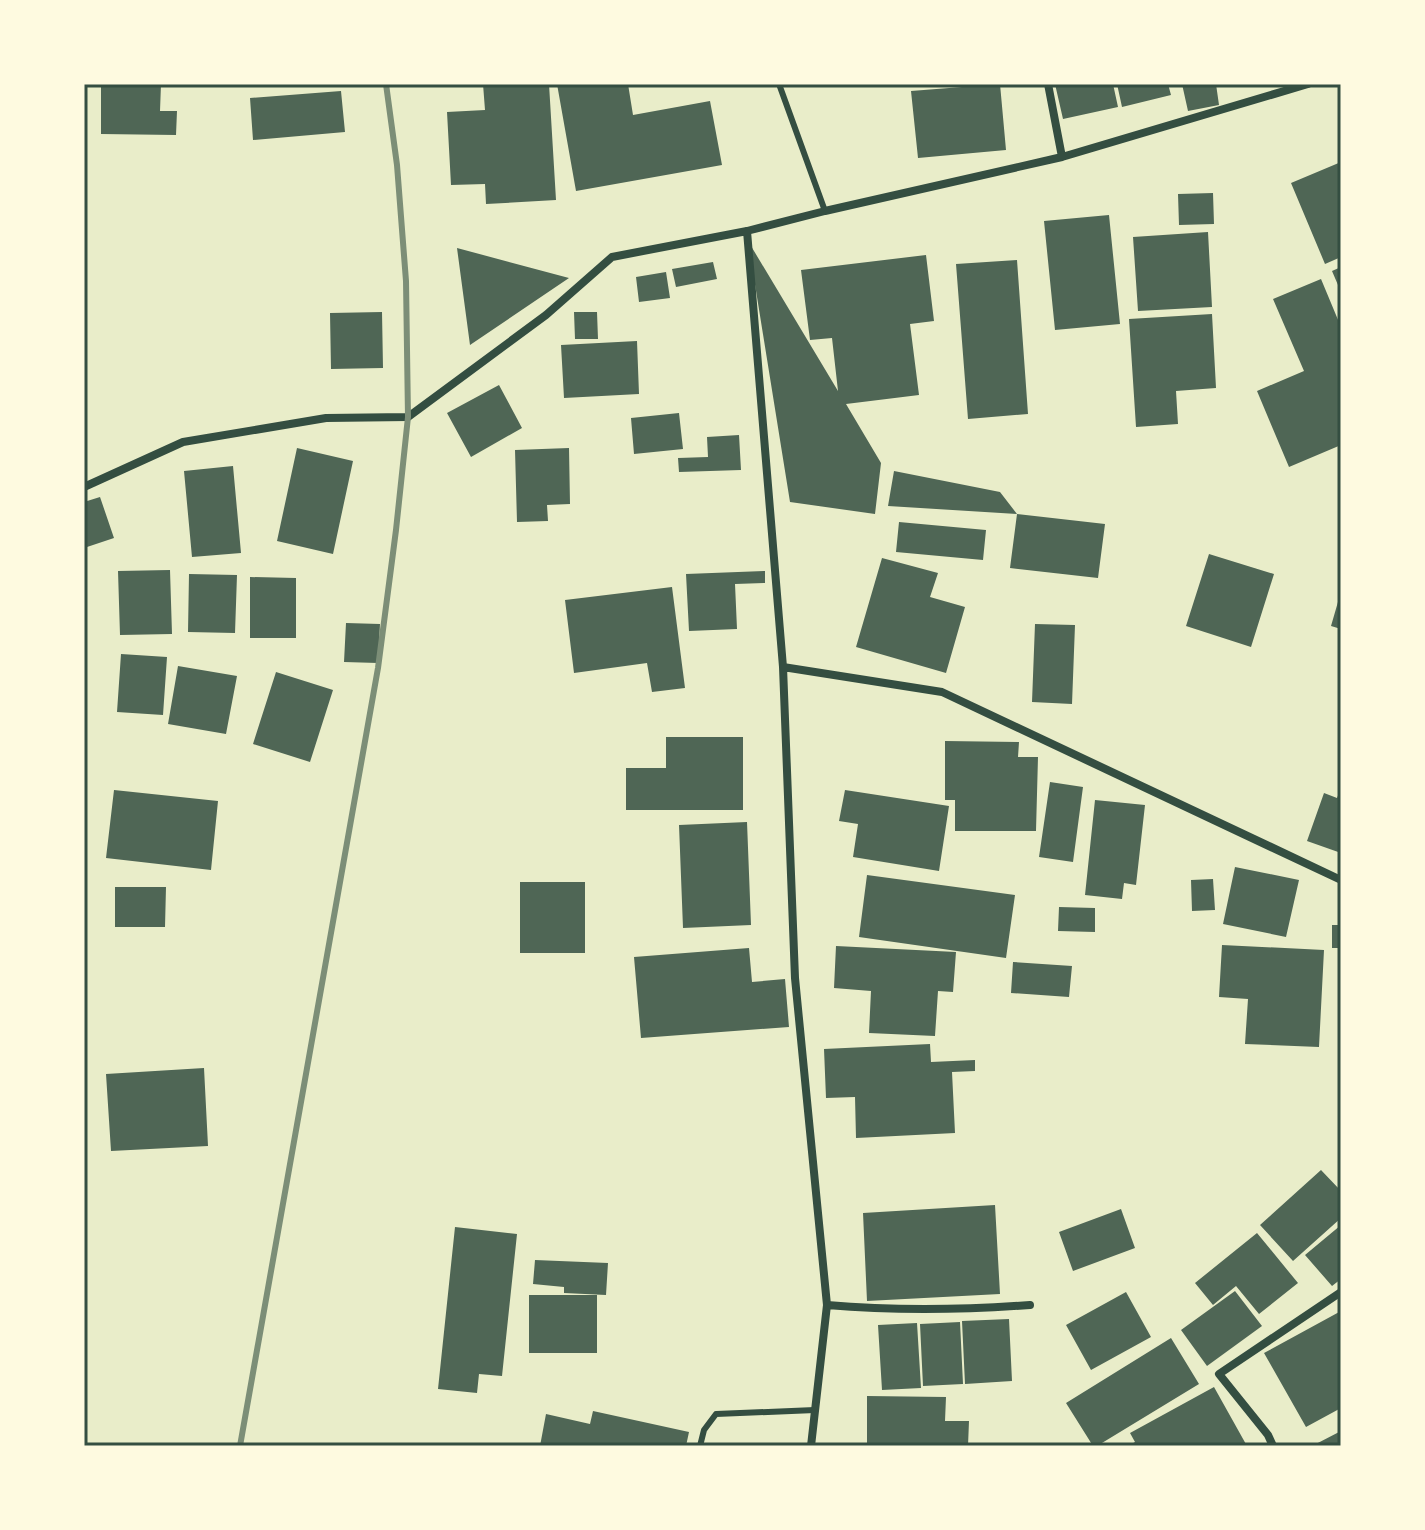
<svg xmlns="http://www.w3.org/2000/svg" width="1425" height="1530" font-family="'Crimson Pro',serif">
  <rect width="100%" height="100%" fill="#e9edc9"/>
  <path fill="#4f6655" d="M 101,84 L 161,84 L 160,111 L 177,111 L 176,135 L 101,134 Z
    M 483,84 L 549,84 L 556,200 L 486,204 L 485,184 L 451,185 L 447,112 L 485,110 Z
    M 557,84 L 628,84 L 633,115 L 710,101 L 722,165 L 576,191 Z
    M 1000,84 L 1006,150 L 918,158 L 911,91 Z
    M 1055,84 L 1113,84 L 1118,107 L 1063,119 Z
    M 1117,84 L 1168,84 L 1171,95 L 1122,107 Z
    M 1182,84 L 1216,84 L 1219,105 L 1188,111 Z
    M 341,91 L 345,132 L 253,140 L 250,98 Z
    M 1341,162 L 1341,257 L 1325,264 L 1291,183 Z
    M 1213,193 L 1214,224 L 1179,225 L 1178,194 Z
    M 1109,215 L 1120,324 L 1055,330 L 1044,221 Z
    M 1208,232 L 1212,307 L 1138,311 L 1133,237 Z
    M 748,241 L 838,391 L 832,338 L 810,340 L 801,270 L 926,255 L 934,321 L 910,324 L 919,395 L 846,404 L 881,463 L 875,514 L 790,502 Z
    M 457,248 L 569,278 L 470,345 Z
    M 1017,260 L 1028,414 L 968,419 L 956,264 Z
    M 713,262 L 717,279 L 676,287 L 672,269 Z
    M 1341,267 L 1341,292 L 1332,271 Z
    M 666,272 L 670,298 L 639,302 L 636,277 Z
    M 1321,279 L 1341,327 L 1341,445 L 1289,467 L 1257,391 L 1304,371 L 1273,299 Z
    M 382,312 L 383,368 L 331,369 L 330,313 Z
    M 574,312 L 597,312 L 598,339 L 575,339 Z
    M 1212,314 L 1216,388 L 1176,391 L 1178,424 L 1136,427 L 1129,319 Z
    M 637,341 L 639,394 L 564,398 L 561,345 Z
    M 499,385 L 522,428 L 471,457 L 447,413 Z
    M 679,413 L 683,449 L 634,454 L 631,418 Z
    M 739,435 L 741,470 L 679,472 L 678,458 L 708,457 L 707,437 Z
    M 297,448 L 353,461 L 333,554 L 277,541 Z
    M 569,448 L 570,504 L 547,505 L 548,521 L 517,522 L 515,450 Z
    M 233,466 L 241,553 L 192,557 L 184,471 Z
    M 894,471 L 1000,492 L 1017,514 L 888,506 Z
    M 100,497 L 114,538 L 84,548 L 84,502 Z
    M 1017,514 L 1105,524 L 1098,578 L 1010,568 Z
    M 899,522 L 986,530 L 983,560 L 896,552 Z
    M 1209,554 L 1274,574 L 1251,647 L 1186,626 Z
    M 882,558 L 938,573 L 930,597 L 965,607 L 946,673 L 856,647 Z
    M 170,570 L 172,634 L 120,635 L 118,571 Z
    M 765,571 L 765,583 L 735,584 L 737,629 L 689,631 L 686,574 Z
    M 189,574 L 237,575 L 235,633 L 188,632 Z
    M 250,577 L 296,578 L 296,638 L 250,638 Z
    M 672,587 L 685,688 L 652,692 L 647,663 L 574,673 L 565,600 Z
    M 1340,595 L 1341,595 L 1341,629 L 1331,626 Z
    M 346,623 L 380,624 L 378,663 L 344,662 Z
    M 1035,624 L 1075,625 L 1072,704 L 1032,702 Z
    M 121,654 L 167,657 L 163,715 L 117,712 Z
    M 178,666 L 237,676 L 226,734 L 168,724 Z
    M 276,672 L 333,690 L 310,762 L 253,744 Z
    M 666,737 L 743,737 L 743,810 L 626,810 L 626,768 L 666,768 Z
    M 945,741 L 1019,742 L 1018,757 L 1038,757 L 1036,831 L 955,831 L 955,800 L 945,800 Z
    M 1050,782 L 1083,787 L 1073,862 L 1039,857 Z
    M 1341,788 L 1341,853 L 1307,841 L 1324,793 L 1337,798 Z
    M 114,790 L 218,801 L 211,870 L 106,858 Z
    M 845,790 L 949,806 L 939,871 L 853,857 L 858,824 L 839,821 Z
    M 1095,800 L 1145,805 L 1136,885 L 1124,883 L 1122,899 L 1085,895 Z
    M 747,822 L 751,925 L 683,928 L 679,825 Z
    M 1235,867 L 1299,880 L 1286,937 L 1223,924 Z
    M 867,875 L 1015,895 L 1006,958 L 859,937 Z
    M 1213,879 L 1215,910 L 1192,911 L 1191,880 Z
    M 520,882 L 585,882 L 585,953 L 520,953 Z
    M 115,887 L 166,887 L 165,927 L 115,927 Z
    M 1059,907 L 1095,908 L 1095,932 L 1058,931 Z
    M 1332,925 L 1341,925 L 1341,948 L 1332,948 Z
    M 1222,945 L 1324,950 L 1319,1047 L 1245,1044 L 1248,999 L 1219,997 Z
    M 836,946 L 956,952 L 953,992 L 938,991 L 935,1036 L 869,1033 L 871,991 L 834,988 Z
    M 749,948 L 752,982 L 785,979 L 789,1027 L 641,1038 L 634,957 Z
    M 1013,962 L 1072,966 L 1069,997 L 1011,993 Z
    M 930,1044 L 931,1062 L 975,1060 L 975,1071 L 952,1072 L 955,1133 L 856,1138 L 855,1097 L 826,1098 L 824,1049 Z
    M 204,1068 L 208,1146 L 111,1151 L 106,1074 Z
    M 1321,1170 L 1341,1191 L 1341,1218 L 1293,1261 L 1260,1225 Z
    M 995,1205 L 1000,1294 L 867,1301 L 863,1213 Z
    M 1121,1209 L 1135,1248 L 1073,1271 L 1059,1232 Z
    M 1341,1225 L 1341,1279 L 1332,1286 L 1305,1255 Z
    M 455,1227 L 517,1234 L 502,1376 L 479,1374 L 477,1393 L 438,1389 Z
    M 1257,1233 L 1298,1283 L 1259,1314 L 1236,1286 L 1213,1305 L 1195,1283 Z
    M 535,1260 L 608,1263 L 606,1295 L 564,1293 L 564,1287 L 533,1284 Z
    M 1235,1291 L 1262,1326 L 1207,1366 L 1181,1330 Z
    M 1126,1292 L 1151,1337 L 1091,1370 L 1066,1325 Z
    M 529,1295 L 597,1295 L 597,1353 L 529,1353 Z
    M 1341,1311 L 1341,1408 L 1306,1427 L 1264,1353 Z
    M 1009,1319 L 1012,1381 L 965,1384 L 962,1321 Z
    M 960,1322 L 963,1384 L 923,1386 L 920,1324 Z
    M 917,1323 L 921,1388 L 882,1390 L 878,1325 Z
    M 1171,1338 L 1199,1384 L 1097,1446 L 1093,1446 L 1066,1403 Z
    M 1214,1387 L 1247,1446 L 1128,1446 L 1135,1442 L 1130,1433 Z
    M 867,1396 L 946,1397 L 945,1421 L 969,1421 L 968,1446 L 867,1446 Z
    M 593,1411 L 689,1432 L 686,1446 L 540,1446 L 546,1414 L 590,1424 Z
    M 1341,1431 L 1341,1446 L 1312,1446 Z"/>
  <g fill="none" stroke-linecap="round" stroke-linejoin="round">
    <path stroke="#344e41" stroke-width="6" d="M 779,84 L 825,211
      M 700,1446 L 704,1430 L 716,1414 L 815,1410"/>
    <path stroke="#344e41" stroke-width="8" d="M 1048,84 L 1062,157
      M 747,231 L 783,667 L 795,978 L 827,1305 L 811,1446
      M 84,487 L 183,442 L 326,418 L 408,417 L 546,315 L 612,257 L 747,231 L 825,211 L 1062,157 L 1308,84
      M 783,667 L 942,692 L 1341,880
      M 827,1305 C 895,1311 963,1310 1030,1305
      M 1273,1446 L 1268,1435 L 1219,1374 L 1341,1292"/>
    <path stroke="#7c8e77" stroke-width="6" d="M 240,1446 L 378,668 L 396,530 L 408,417 L 406,281 L 397,165 L 386,84"/>
  </g>
  <rect width="1425" height="1530" fill="none" stroke="#fefae0" stroke-width="172"/>
  <rect x="86" y="86" width="1253" height="1358" fill="none" stroke="#344e41" stroke-width="3"/>
</svg>
